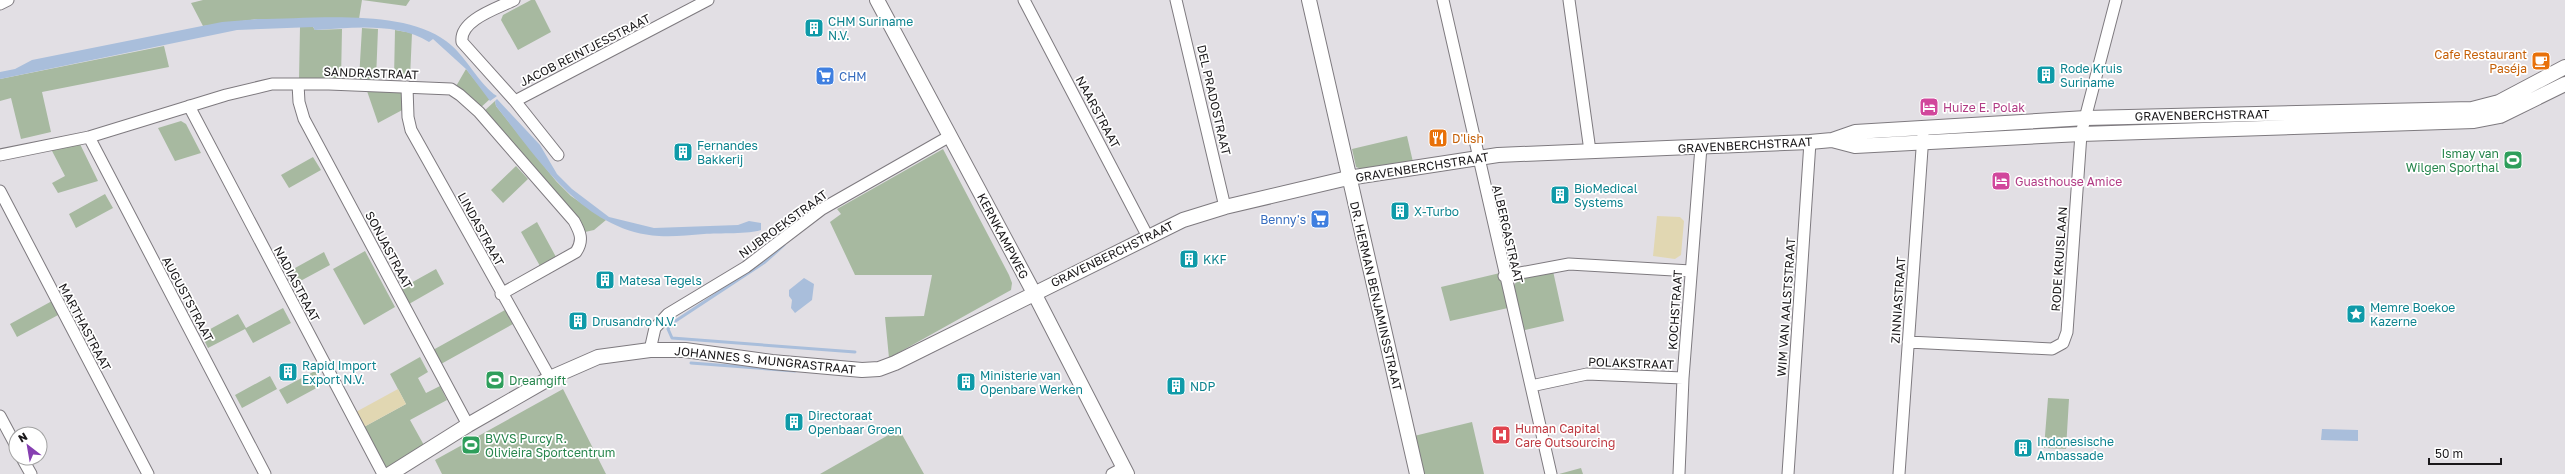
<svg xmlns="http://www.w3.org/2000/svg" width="2565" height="474" font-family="'Golos Text',sans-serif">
  <rect width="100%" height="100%" fill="#e2dfe4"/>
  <path fill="#a7b9a0" d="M 203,0 L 410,0 L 406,6 L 362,0 L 359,19 L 258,19 L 203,26 L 191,3 Z
    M 531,0 L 535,0 L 551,32 L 518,50 L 501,20 L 503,15 Z
    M 300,27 L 313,27 L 315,30 L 342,29 L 341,80 L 299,80 Z
    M 362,28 L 378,29 L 376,79 L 359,79 Z
    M 395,30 L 412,33 L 410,78 L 394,78 Z
    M 164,46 L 169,67 L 42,92 L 51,132 L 21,139 L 11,98 L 0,101 L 0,79 Z
    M 466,69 L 490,99 L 479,109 L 455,88 Z
    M 367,91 L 401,92 L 404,94 L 406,108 L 378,123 Z
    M 495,101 L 496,106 L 556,181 L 571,196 L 606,220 L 594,230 L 585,232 L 577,216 L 483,112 Z
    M 181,121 L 186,124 L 201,153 L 175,161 L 158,128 Z
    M 1407,136 L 1413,162 L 1364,170 L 1356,167 L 1352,149 Z
    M 80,144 L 98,181 L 58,193 L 52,183 L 65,176 L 51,149 Z
    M 943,149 L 1009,275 L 1012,283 L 1011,290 L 889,358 L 885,317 L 924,316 L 932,275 L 855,275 L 830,222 L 841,214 L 837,209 Z
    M 313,157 L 321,170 L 289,188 L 281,175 Z
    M 516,166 L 528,179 L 503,203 L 491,190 Z
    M 105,194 L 113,208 L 76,228 L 69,214 Z
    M 537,222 L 556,257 L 540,266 L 521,232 Z
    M 365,251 L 395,307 L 364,325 L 333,269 Z
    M 324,252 L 330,265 L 293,285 L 286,273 Z
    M 436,269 L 444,284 L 409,304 L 400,289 Z
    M 1553,271 L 1564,321 L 1521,331 L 1512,290 C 1517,273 1539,274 1553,271 Z
    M 1500,273 L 1508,308 L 1450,321 L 1441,287 Z
    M 52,301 L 60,314 L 17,337 L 10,324 Z
    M 283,308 L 291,323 L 253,343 L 245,329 L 208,348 L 201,334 L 238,314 L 246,328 Z
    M 505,310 L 513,324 L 441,364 L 433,350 Z
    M 420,357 L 428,372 L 418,378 L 426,393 L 440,386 L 447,400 L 410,420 L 425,447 L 386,468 L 362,428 L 406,404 L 390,374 Z
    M 315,371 L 322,385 L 287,404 L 279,390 Z
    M 270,376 L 277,389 L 242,408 L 235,395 Z
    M 563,389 L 606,474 L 442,474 L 435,460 Z
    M 2048,398 L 2069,399 L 2066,449 L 2044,448 Z
    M 1472,422 L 1484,474 L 1423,474 L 1414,436 Z
    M 899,429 L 924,474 L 820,474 Z
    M 1581,468 L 1583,474 L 1559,474 Z"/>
  <path fill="#e1d7b2" d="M 1657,216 L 1680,217 L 1684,221 L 1681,255 L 1675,259 L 1653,256 Z
    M 398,389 L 406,404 L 362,428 L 354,413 Z"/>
  <path fill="#a9bedb" d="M 258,19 C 311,19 402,8 446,41 C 465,54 480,86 497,96 L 490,101 L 466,69 L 433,39 L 429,42 C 397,22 351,28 315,30 L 313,27 L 237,30 L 0,79 L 0,72 L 15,69 L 32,60 L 222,22 Z
    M 497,99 L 540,145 L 557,174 L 572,189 L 609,217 L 654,228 L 738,225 L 749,221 L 761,223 L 761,230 C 750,234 718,233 704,234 C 689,235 674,237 659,236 C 583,231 538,159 496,106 L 495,101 Z
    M 804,278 L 814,284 L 812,300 L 795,313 L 791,308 L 792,300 L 789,296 L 789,290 Z
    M 2322,429 L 2358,430 L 2358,441 L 2321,440 Z"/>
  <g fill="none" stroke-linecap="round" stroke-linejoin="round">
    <path stroke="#a9bedb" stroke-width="3" d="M 784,245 L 765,262 L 671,324 L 668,329 L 672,338 L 855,352
      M 691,363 L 795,371"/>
    <defs>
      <path id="minor" d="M 514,0 C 498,8 459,20 462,42 L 515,101 L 558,155
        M 1024,0 L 1148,237
        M 1176,0 L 1225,207
        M 1443,0 L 1551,474
        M 1569,0 L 1590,151
        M 0,4 L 8,0
        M 298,84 L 299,102 L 304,119 L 468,425
        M 407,87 L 408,117 L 411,130 L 550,378
        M 515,101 L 708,0
        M 189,106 L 383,474
        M 89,137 L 265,474
        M 0,155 L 89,137 L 226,95 L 272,84 L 329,84 L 451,89 L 460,95 L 479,112 L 574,221 C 580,232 584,240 576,252 L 501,294
        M 0,191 L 148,474
        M 1504,276 L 1569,264 L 1691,271
        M 1908,342 L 2052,349 L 2063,343 L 2067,332 L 2081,134 L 2116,0
        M 650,350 L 655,328 L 668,314 L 746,267 L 822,209 L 950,136
        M 1531,386 L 1587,374 L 1683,378
        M 0,416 L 16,446
        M 22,458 L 31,474
        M 1112,474 L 1123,468
        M 1679,474 L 1683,378 L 1701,147
        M 1788,474 L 1810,142
        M 1899,474 L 1923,135"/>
      <path id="tertiary" d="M 877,0 L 1034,293 L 1127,474
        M 1309,0 L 1417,474
        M 1832,140 L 1855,146 L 2081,134 L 2474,121 L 2500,116 L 2565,84
        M 390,474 L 468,425 L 550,378 L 598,357 L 650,350 L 685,350 L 772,362 L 862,370 L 879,369 L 895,363 L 1183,220 L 1225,207 L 1348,178 L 1498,155 L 1810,142 L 1832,140 L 1855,132 L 2086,118 L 2472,109 L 2499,102 L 2565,67"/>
    </defs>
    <use href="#minor" stroke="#7e7a7f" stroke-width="13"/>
    <use href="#tertiary" stroke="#7e7a7f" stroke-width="16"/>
    <use href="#minor" stroke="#fff" stroke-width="11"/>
    <use href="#tertiary" stroke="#fff" stroke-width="14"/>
  </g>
  <defs>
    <symbol id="building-square" viewBox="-11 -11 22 22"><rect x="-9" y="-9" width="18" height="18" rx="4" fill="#0f9aa8" stroke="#fff"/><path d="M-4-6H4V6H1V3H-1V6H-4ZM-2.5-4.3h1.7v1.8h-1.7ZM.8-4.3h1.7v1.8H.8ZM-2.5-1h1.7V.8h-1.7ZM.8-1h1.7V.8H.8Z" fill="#fff"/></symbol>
    <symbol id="cafe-square" viewBox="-11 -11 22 22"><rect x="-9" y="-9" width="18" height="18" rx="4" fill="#e8710a" stroke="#fff"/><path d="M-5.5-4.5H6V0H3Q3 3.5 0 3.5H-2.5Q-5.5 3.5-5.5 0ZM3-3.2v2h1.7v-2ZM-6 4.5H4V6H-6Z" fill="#fff"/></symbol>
    <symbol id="supermarket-square" viewBox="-11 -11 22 22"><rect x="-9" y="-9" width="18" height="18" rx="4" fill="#3f7fe0" stroke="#fff"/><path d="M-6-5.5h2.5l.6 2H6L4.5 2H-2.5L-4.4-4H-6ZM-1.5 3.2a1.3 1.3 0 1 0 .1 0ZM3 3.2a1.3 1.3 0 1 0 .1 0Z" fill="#fff"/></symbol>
    <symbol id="hotel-square" viewBox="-11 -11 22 22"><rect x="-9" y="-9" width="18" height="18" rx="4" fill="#d1479c" stroke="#fff"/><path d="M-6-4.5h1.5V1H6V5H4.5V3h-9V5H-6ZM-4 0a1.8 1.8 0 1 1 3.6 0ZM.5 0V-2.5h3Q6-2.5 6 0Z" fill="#fff"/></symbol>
    <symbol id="restaurant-square" viewBox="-11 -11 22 22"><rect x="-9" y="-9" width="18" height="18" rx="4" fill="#e8710a" stroke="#fff"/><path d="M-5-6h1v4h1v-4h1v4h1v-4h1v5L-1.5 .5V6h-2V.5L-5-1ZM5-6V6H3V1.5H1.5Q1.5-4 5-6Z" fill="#fff"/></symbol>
    <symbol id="stadium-square" viewBox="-11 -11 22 22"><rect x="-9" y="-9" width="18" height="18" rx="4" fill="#2e9e5b" stroke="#fff"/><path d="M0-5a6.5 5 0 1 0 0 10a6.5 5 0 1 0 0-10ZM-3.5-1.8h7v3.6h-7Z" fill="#fff"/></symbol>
    <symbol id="sight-square" viewBox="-11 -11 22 22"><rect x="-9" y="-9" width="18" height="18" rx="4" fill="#0f9aa8" stroke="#fff"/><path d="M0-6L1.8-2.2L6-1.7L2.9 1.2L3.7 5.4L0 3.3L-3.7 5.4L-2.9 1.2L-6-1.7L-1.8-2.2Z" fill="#fff"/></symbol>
    <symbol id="hospital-square" viewBox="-11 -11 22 22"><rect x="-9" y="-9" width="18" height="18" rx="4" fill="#e0444e" stroke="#fff"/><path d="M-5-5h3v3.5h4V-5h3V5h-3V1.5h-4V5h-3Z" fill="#fff"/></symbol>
  </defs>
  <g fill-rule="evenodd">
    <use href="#building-square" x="803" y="17" width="22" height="22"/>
    <use href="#cafe-square" x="2530" y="50" width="22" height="22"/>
    <use href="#building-square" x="2035" y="64" width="22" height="22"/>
    <use href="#supermarket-square" x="814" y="65" width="22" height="22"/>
    <use href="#hotel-square" x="1918" y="96" width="22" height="22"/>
    <use href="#restaurant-square" x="1427" y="127" width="22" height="22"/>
    <use href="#building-square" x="672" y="141" width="22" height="22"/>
    <use href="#stadium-square" x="2502" y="149" width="22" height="22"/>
    <use href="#hotel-square" x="1990" y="170" width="22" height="22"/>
    <use href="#building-square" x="1549" y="184" width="22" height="22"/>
    <use href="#building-square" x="1389" y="200" width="22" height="22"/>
    <use href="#supermarket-square" x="1309" y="208" width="22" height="22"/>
    <use href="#building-square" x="1178" y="248" width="22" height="22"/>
    <use href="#building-square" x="594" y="269" width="22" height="22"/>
    <use href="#sight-square" x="2345" y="303" width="22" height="22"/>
    <use href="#building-square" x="567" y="310" width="22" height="22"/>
    <use href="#building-square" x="277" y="361" width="22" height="22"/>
    <use href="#stadium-square" x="484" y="369" width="22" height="22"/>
    <use href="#building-square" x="955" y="371" width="22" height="22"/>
    <use href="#building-square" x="1165" y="375" width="22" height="22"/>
    <use href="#building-square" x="783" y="411" width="22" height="22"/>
    <use href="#hospital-square" x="1490" y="424" width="22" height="22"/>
    <use href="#stadium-square" x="460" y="434" width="22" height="22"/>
    <use href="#building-square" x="2012" y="437" width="22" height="22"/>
  </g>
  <g text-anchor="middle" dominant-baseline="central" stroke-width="3.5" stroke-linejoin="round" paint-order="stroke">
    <g font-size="12" fill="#0d838f" stroke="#fff" text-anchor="start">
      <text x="828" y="21">CHM Suriname<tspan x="828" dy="14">N.V.</tspan></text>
      <text x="2060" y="68">Rode Kruis<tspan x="2060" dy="14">Suriname</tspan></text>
      <text x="697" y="145">Fernandes<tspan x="697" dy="14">Bakkerij</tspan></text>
      <text x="1574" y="188">BioMedical<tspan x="1574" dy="14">Systems</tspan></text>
      <text x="1414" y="211">X-Turbo</text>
      <text x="1203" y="259">KKF</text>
      <text x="619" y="280">Matesa Tegels</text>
      <text x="2370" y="307">Memre Boekoe<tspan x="2370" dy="14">Kazerne</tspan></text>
      <text x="592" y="321">Drusandro N.V.</text>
      <text x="302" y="365">Rapid Import<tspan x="302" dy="14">Export N.V.</tspan></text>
      <text x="980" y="375">Ministerie van<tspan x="980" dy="14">Openbare Werken</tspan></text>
      <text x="1190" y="386">NDP</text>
      <text x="808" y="415">Directoraat<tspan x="808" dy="14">Openbaar Groen</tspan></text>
      <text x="2037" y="441">Indonesische<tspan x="2037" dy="14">Ambassade</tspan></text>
    </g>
    <g font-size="12" fill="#1a181a" stroke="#fff">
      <text transform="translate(585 50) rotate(-27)">JACOB REINTJESSTRAAT</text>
      <text transform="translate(371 73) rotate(2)">SANDRASTRAAT</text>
      <text transform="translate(1214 100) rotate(77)">DEL PRADOSTRAAT</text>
      <text transform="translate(1098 112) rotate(62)">NAARSTRAAT</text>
      <text transform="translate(2202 115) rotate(-1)">GRAVENBERCHSTRAAT</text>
      <text transform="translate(1745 145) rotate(-3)">GRAVENBERCHSTRAAT</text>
      <text transform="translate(1422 167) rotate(-9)">GRAVENBERCHSTRAAT</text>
      <text transform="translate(783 224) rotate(-36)">NIJBROEKSTRAAT</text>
      <text transform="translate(481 229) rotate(61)">LINDASTRAAT</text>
      <text transform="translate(1508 234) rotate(77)">ALBERGASTRAAT</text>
      <text transform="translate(1003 236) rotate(62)">KERNKAMPWEG</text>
      <text transform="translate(389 250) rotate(62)">SONJASTRAAT</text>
      <text transform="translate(1112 254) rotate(-26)">GRAVENBERCHSTRAAT</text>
      <text transform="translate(2059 259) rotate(-86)">RODE KRUISLAAN</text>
      <text transform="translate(297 284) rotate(62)">NADIASTRAAT</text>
      <text transform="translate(1376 296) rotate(77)">DR. HERMAN BENJAMINSSTRAAT</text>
      <text transform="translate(188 299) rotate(62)">AUGUSTSTRAAT</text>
      <text transform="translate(1898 300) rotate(-86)">ZINNIASTRAAT</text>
      <text transform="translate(1786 307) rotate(-86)">WIM VAN AALSTSTRAAT</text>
      <text transform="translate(1675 310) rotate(-86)">KOCHSTRAAT</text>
      <text transform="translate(85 327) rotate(62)">MARTHASTRAAT</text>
      <text transform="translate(765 360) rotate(6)">JOHANNES S. MUNGRASTRAAT</text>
      <text transform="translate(1631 363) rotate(2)">POLAKSTRAAT</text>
    </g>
    <g font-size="12" fill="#c56008" stroke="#fff" text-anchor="end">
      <text x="2527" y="54">Cafe Restaurant<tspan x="2527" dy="14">Paséja</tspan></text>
      <text x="1452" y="138" text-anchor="start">D'lish</text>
    </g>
    <g font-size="12" fill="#366cbe" stroke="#fff" text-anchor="start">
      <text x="839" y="76">CHM</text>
      <text x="1306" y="219" text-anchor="end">Benny's</text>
    </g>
    <g font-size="12" fill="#b23c85" stroke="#fff" text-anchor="start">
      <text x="1943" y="107">Huize E. Polak</text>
      <text x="2015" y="181">Guasthouse Amice</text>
    </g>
    <g font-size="12" fill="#27864d" stroke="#fff" text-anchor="start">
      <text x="2499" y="153" text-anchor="end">Ismay van<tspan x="2499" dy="14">Wilgen Sporthal</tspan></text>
      <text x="509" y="380">Dreamgift</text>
      <text x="485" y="438">BVVS Purcy R.<tspan x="485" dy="14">Olivieira Sportcentrum</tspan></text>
    </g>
    <g font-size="12" fill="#be3a42" stroke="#fff" text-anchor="start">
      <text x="1515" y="428">Human Capital<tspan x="1515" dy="14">Care Outsourcing</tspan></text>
    </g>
  </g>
  <g transform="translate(28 446) rotate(329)"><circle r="19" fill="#ffffff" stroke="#a3a3a3"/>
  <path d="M0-3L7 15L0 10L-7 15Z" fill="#863fb1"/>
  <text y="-6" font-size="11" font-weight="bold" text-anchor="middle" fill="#1a181a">N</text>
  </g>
  <path d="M2429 458v6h72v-6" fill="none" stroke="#1a181a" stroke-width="2"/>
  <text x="2435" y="458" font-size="12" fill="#1a181a" stroke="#ffffff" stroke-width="3" paint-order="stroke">50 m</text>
</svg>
